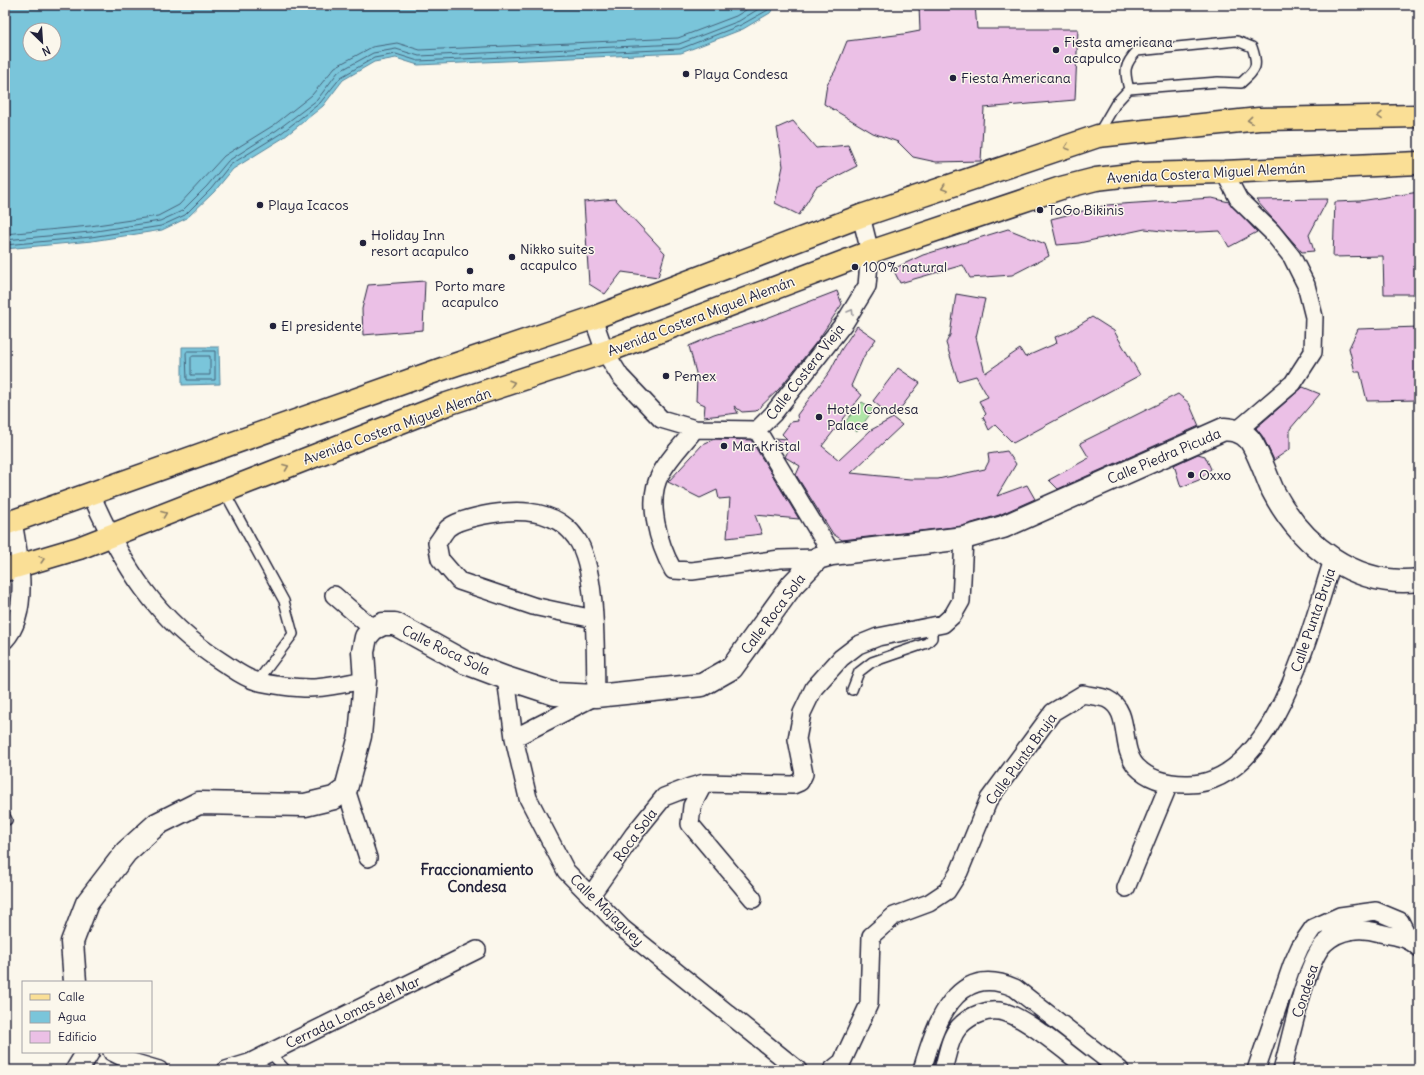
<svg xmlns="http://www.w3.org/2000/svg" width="1424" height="1075" font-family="Delius,sans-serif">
  <rect width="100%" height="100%" fill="#fbf7ec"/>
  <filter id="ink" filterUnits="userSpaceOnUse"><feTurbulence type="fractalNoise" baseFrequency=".025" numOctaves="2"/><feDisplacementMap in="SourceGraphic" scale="8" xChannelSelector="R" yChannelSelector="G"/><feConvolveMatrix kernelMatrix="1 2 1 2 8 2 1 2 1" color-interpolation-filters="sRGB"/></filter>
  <g filter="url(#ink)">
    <path fill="#afe5a7" stroke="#688471" d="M 862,402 L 874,409 L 857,432 L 845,422 Z"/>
    <path fill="#7ac5da" stroke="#57849a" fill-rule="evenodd" d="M 5,5 L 776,5 L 770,13 L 743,29 L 681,53 L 418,65 L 396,58 L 374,62 L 343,80 L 323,106 L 283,138 L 233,169 L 214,192 L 187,218 L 162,230 L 92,241 L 5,249 ZM 30,30 L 54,30 L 54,54 L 30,54 Z
      M 182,347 L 219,347 L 220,384 L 182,385 Z"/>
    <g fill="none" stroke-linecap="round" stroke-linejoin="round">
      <path stroke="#45637b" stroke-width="1" d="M 5,234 L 90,226 L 158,216 L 179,205 L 224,156 L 274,125 L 312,95 L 335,67 L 372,47 L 397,43 L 420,50 L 678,38 L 736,16 L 754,5
        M 5,240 L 90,232 L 160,221 L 182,211 L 207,186 L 228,161 L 277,130 L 317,100 L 338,72 L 373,53 L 396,49 L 419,56 L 679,44 L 739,21 L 765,5
        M 5,245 L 91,237 L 161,226 L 185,215 L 211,189 L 230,165 L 280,134 L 320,103 L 341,77 L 374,58 L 396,54 L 418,61 L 680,49 L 741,25 L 768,10 L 771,5
        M 188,351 L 215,351 L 215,380 L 187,380 L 186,353 Z
        M 193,356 L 210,356 L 210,375 L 191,375 L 191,358 Z"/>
    </g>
    <path fill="#ebc0e6" stroke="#22223b" d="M 919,5 L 975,5 L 977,29 L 1078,29 L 1075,100 L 984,108 L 981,161 L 936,162 L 913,157 L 898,142 L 873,133 L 824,104 L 827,84 L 835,71 L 847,41 L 904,34 L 920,31 Z
      M 793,121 L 816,148 L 848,145 L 857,166 L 816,187 L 799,215 L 775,203 L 783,166 L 777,128 Z
      M 1419,192 L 1419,294 L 1384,294 L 1383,256 L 1333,257 L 1335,202 L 1360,201 Z
      M 1212,198 L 1229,202 L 1257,232 L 1229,247 L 1220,231 L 1179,233 L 1145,229 L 1079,243 L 1057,245 L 1051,219 L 1107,205 Z
      M 615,199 L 665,253 L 658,277 L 622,272 L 605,294 L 589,284 L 584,202 Z
      M 1328,199 L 1309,235 L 1314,251 L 1302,252 L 1256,200 Z
      M 1008,229 L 1045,244 L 1049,256 L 1012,275 L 970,278 L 963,265 L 900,283 L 893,269 L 923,255 Z
      M 425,281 L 423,330 L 363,335 L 362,309 L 368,285 Z
      M 837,291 L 842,304 L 818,340 L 779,389 L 756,411 L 742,412 L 734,406 L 738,413 L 704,417 L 705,405 L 696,401 L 697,377 L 689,346 L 715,335 L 759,321 Z
      M 956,294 L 985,299 L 976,337 L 985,373 L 1020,349 L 1025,357 L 1057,343 L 1055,337 L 1068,332 L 1092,317 L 1114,331 L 1140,375 L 1013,443 L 995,425 L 989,430 L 983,417 L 986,414 L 979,401 L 988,397 L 976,376 L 958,381 L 946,343 L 950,335 Z
      M 857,326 L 876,339 L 864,356 L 851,386 L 862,395 L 822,446 L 839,460 L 871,430 L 893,418 L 902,425 L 851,473 L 910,479 L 938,479 L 985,469 L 989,461 L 988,454 L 1007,451 L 1016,464 L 997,496 L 1027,485 L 1035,499 L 999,515 L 962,526 L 842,540 L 833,534 L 796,475 L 800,466 L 785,457 L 789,449 L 775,438 L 787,439 L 782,434 L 791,422 L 798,421 L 797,415 L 830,371 L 841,350 Z
      M 1419,327 L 1419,400 L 1367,401 L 1360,372 L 1355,372 L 1349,348 L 1358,329 Z
      M 898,368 L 920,383 L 893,418 L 873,401 Z
      M 1303,387 L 1320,394 L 1290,429 L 1290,449 L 1274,460 L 1263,437 L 1256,428 Z
      M 1178,394 L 1189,403 L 1199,426 L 1058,489 L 1049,480 L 1089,458 L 1080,443 Z
      M 714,439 L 751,440 L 799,519 L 755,515 L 762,534 L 727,538 L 730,498 L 719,499 L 717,490 L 700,498 L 668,482 L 703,444 Z
      M 1198,454 L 1205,456 L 1211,469 L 1199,480 L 1181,487 L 1174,465 Z"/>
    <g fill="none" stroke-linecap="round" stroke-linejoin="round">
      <defs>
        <path id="lane" d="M 1098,134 L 1116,103 L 1129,89 L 1218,82 L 1241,83 C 1256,69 1259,67 1252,47 L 1237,41 L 1137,51 C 1124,65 1124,71 1129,89
          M 224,491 L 284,601 L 293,634 L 257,682
          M 852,690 L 859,672 L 872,662 L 927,643 L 932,638 L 932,627
          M 5,816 L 7,820
          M 270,1053 L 286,1070"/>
        <path id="street" d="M 1224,172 L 1239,200 L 1272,232 L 1292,257 L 1306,285 L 1314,317 L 1313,352 L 1293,383 L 1238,430
          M 593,318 L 605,352 L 620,376 L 661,419 L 695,429 L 757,430 L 773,414 L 845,322 L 867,286 L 870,252 L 861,216
          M 695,429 C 684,443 670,457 661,473 C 645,500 659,545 673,570 L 692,571 L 780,559 L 818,558
          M 757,430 L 832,554
          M 91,494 C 122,565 156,620 222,662 C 233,669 244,678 256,681 C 271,685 295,688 310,688 C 328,688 347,683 365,680
          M 334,595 L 373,629
          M 5,640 C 31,612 19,555 13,522
          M 506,678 L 514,738 L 528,798 L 566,871 L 622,928 L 798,1070
          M 514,738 L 596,696 C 595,658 598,567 576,538 C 560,515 532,510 506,512 C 492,513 458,519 448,528 C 444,532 441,538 437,543 L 440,559 L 459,581 L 533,606 L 594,619
          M 704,783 L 692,806 L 690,824 L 753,899
          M 346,789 L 368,858
          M 1126,888 L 1169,784
          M 591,895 L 634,834 L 664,797 L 690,787 L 704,783 L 793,785 L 800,782 L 804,774 L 797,739 L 802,713 L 814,688 L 841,658 L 858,645 L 878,637 L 943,624 L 953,615 L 961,601 L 964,538
          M 112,1052 L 132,1062 L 159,1070
          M 226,1070 L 249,1063 L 477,950
          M 832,1070 L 842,1062 L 869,1004 L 871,936 L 894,916 L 929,903 L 947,891 L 959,872 L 989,799 L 1053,712 L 1083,694 C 1090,696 1100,696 1107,699 C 1132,711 1119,747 1136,766 C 1149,780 1167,784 1186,784 C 1274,787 1311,626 1333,560
          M 922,1070 C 935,1025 955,961 1015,988 L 1120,1070
          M 943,1070 C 947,1057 949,1038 959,1027 C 970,1015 988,1008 1004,1012 C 1027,1018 1069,1055 1090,1070
          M 1256,1070 L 1292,965 L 1300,947 L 1313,928 L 1340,916 L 1376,911 L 1400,921 L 1409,939
          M 1282,1070 C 1290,1043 1306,959 1325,943 C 1340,929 1361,927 1380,933 C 1396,937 1406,936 1419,948"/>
        <path id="secondary" d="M 75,982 L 72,942 L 87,903 L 126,852 L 157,824 L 199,803 L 305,805 L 334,798 L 346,789 L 360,736 L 365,680 L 363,652 L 366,637 L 373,629 L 383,624 L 395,624 L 466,663 L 506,678 L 555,694 L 596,696 L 702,685 L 732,668 L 792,585 L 818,558 L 832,554 L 964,538 L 1003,527 L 1224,429 C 1234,430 1242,431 1249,439 C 1257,448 1267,478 1273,491 C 1301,545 1355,588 1419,580
          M 77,1070 L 88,1052"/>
        <path id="primary" d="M 5,524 L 439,370 L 593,318 L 861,216 L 1098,136 L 1259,119 L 1419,116
          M 5,570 L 79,548 L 447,404 L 605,352 L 870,252 L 1061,188 L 1096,179 L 1138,174 L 1224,172 L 1419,163"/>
      </defs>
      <use href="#lane" stroke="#22223b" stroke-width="12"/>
      <use href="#street" stroke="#22223b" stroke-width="20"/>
      <use href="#secondary" stroke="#22223b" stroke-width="25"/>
      <use href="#primary" stroke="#22223b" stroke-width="25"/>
      <use href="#lane" stroke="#fbf7ec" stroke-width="9"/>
      <use href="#street" stroke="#fbf7ec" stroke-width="17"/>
      <use href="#secondary" stroke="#fbf7ec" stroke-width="22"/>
      <use href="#primary" stroke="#fadf96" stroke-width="22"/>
    </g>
    <defs><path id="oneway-chevron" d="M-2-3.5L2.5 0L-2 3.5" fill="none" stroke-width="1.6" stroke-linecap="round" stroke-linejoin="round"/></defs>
    <g stroke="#8e8068">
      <use href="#oneway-chevron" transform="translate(1380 116) rotate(179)"/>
      <use href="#oneway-chevron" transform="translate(1250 120) rotate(174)"/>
      <use href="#oneway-chevron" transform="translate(1067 147) rotate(161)"/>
      <use href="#oneway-chevron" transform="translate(944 188) rotate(161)"/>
      <use href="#oneway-chevron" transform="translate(512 383) rotate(-18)"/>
      <use href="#oneway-chevron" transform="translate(286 467) rotate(-21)"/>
      <use href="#oneway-chevron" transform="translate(164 514) rotate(-21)"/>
      <use href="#oneway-chevron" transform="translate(42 559) rotate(-17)"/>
    </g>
    <use stroke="#99979c" href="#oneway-chevron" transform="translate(851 312) rotate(-59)"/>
  </g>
  <g fill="#22223b" stroke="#fbf7ec" stroke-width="1.5">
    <circle cx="1056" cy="50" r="4"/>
    <circle cx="686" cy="74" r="4"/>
    <circle cx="953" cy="78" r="4"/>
    <circle cx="260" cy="205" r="4"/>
    <circle cx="1040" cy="210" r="4"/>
    <circle cx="363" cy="243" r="4"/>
    <circle cx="512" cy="257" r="4"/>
    <circle cx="855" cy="267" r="4"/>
    <circle cx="470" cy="271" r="4"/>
    <circle cx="273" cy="326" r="4"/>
    <circle cx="666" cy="376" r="4"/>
    <circle cx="819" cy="417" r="4"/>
    <circle cx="724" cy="446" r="4"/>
    <circle cx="1191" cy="475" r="4"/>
  </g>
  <g text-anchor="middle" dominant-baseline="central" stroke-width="3" stroke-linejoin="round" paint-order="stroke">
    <g font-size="14" fill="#22223b" stroke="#fbf7ec" text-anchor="start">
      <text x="1064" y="42">Fiesta americana<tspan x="1064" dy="16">acapulco</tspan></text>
      <text x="694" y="74">Playa Condesa</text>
      <text x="961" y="78">Fiesta Americana</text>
      <text x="268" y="205">Playa Icacos</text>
      <text x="1048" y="210">ToGo Bikinis</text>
      <text x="371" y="235">Holiday Inn<tspan x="371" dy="16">resort acapulco</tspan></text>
      <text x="520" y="249">Nikko suites<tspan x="520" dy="16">acapulco</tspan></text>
      <text x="863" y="267">100% natural</text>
      <text x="470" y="286" text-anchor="middle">Porto mare<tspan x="470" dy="16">acapulco</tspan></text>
      <text x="281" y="326">El presidente</text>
      <text x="674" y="376">Pemex</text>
      <text x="827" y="409">Hotel Condesa<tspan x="827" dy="16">Palace</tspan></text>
      <text x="732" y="446">Mar Kristal</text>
      <text x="1199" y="475">Oxxo</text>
    </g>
    <g font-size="14" fill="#22223b" stroke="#fbf7ec">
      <text transform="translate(1206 173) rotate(-3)">Avenida Costera Miguel Alemán</text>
      <text transform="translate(701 316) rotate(-21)">Avenida Costera Miguel Alemán</text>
      <text transform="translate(805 372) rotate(-52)">Calle Costera Vieja</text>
      <text transform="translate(397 426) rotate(-20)">Avenida Costera Miguel Alemán</text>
      <text transform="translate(1164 456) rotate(-23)">Calle Piedra Picuda</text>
      <text transform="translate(773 614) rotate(-53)">Calle Roca Sola</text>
      <text transform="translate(1313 620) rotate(-71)">Calle Punta Bruja</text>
      <text transform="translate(446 650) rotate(26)">Calle Roca Sola</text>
      <text transform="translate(1021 759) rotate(-54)">Calle Punta Bruja</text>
      <text transform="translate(635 835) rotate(-53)">Roca Sola</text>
      <text transform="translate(607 910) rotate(44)">Calle Majaguey</text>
      <text transform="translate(1305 991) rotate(-72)">Condesa</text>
      <text transform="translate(353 1012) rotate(-26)">Cerrada Lomas del Mar</text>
    </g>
    <g font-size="15" font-weight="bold" fill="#22223b" stroke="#fbf7ec">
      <text x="477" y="869">Fraccionamiento<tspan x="477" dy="17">Condesa</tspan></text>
    </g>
  </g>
  <rect width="1424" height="1075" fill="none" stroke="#fbf7ec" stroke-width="20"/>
  <rect x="10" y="10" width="1404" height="1055" fill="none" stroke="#22223b" stroke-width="1.5" filter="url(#ink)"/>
  <rect x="22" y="981" width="130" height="72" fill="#fbf7ec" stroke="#a4a2a5"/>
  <rect x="30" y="994" width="20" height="6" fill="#fadf96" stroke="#a4a2a5"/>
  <text x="58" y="1001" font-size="12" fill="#22223b">Calle</text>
  <rect x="30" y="1011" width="20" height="12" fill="#7ac5da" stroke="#a4a2a5"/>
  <text x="58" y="1021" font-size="12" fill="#22223b">Agua</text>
  <rect x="30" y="1031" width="20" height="12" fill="#ebc0e6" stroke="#a4a2a5"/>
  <text x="58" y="1041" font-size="12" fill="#22223b">Edificio</text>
  <g transform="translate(42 42) rotate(155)"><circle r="19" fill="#fbf7ec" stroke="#a4a2a5"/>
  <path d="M0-3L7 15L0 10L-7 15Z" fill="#22223b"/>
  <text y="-6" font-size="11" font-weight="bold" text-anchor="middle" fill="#22223b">N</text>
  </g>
</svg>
